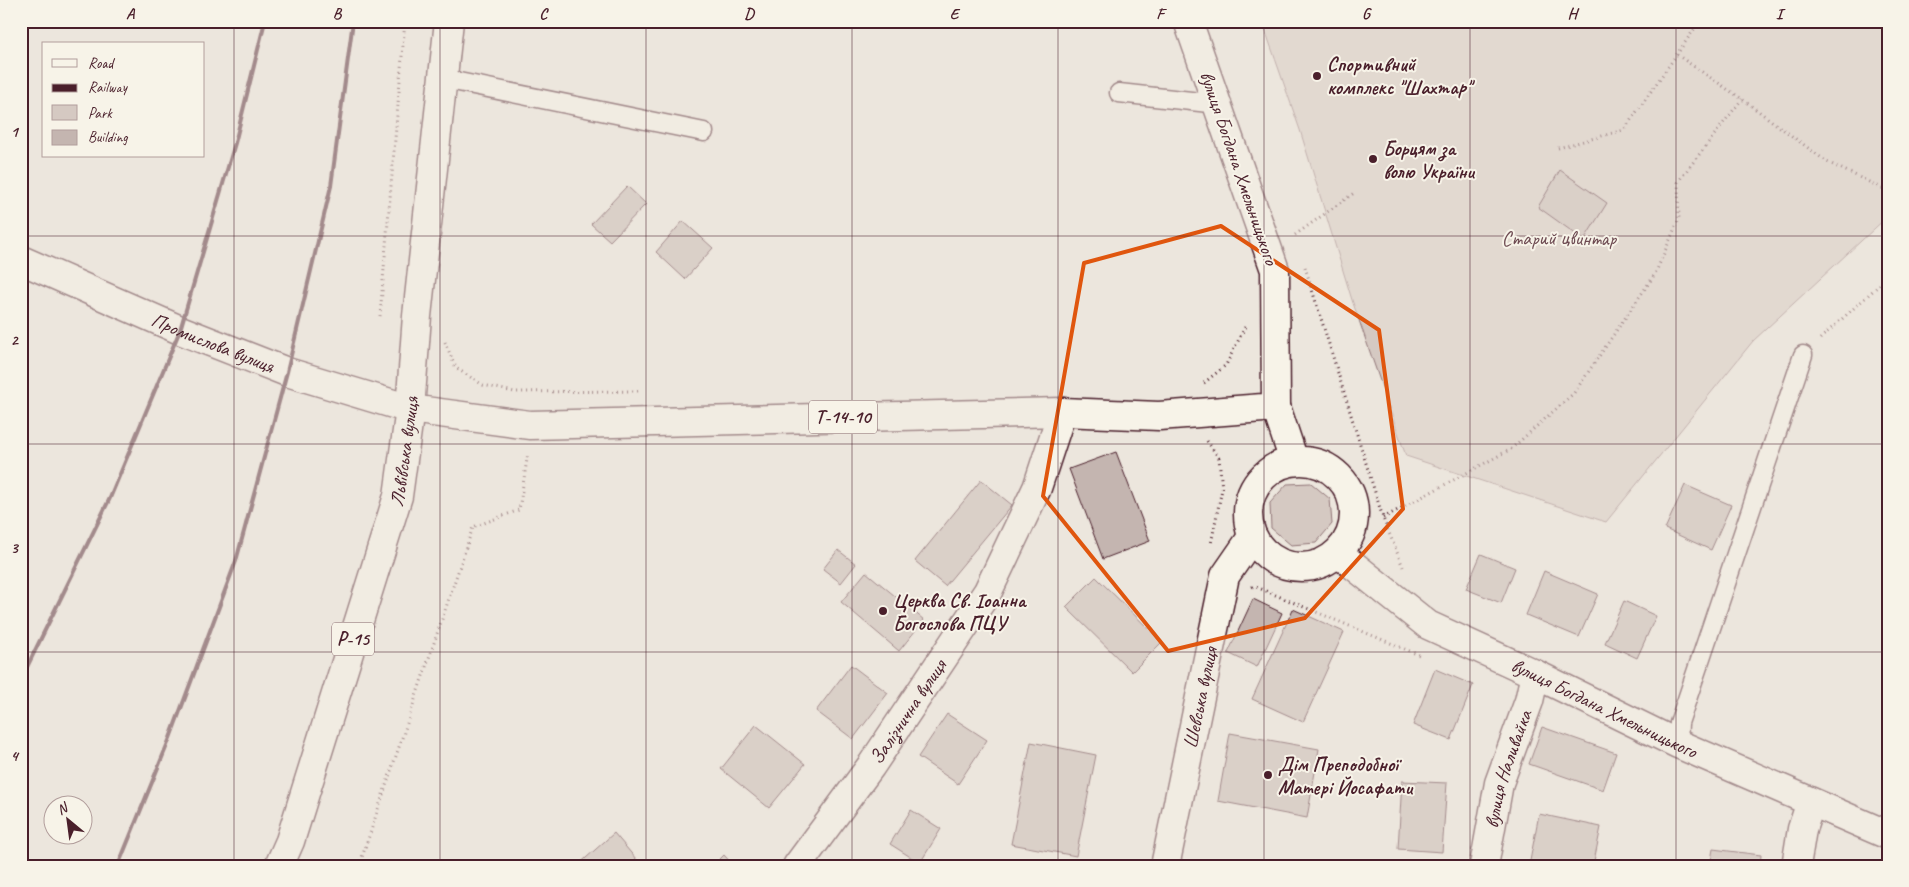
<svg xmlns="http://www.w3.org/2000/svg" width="1909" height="887" font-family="Caveat,sans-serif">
  <rect width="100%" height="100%" fill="#ece6dd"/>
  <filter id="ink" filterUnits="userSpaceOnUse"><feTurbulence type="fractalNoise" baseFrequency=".02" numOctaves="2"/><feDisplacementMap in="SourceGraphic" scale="10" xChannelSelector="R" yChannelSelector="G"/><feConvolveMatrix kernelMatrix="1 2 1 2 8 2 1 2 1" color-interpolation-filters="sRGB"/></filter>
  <g filter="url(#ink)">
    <path fill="#d5c9c2" stroke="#907476" d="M 1262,21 L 1888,21 L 1888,216 L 1753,341 L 1606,522 L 1406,456 L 1352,300 L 1300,130 Z
      M 1311,483 L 1330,499 L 1332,524 L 1316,543 L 1291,545 L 1271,528 L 1270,503 L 1287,484 Z"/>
    <path fill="#c4b5b0" stroke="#4a1f2b" d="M 1560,170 L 1607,203 L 1584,240 L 1538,207 Z
      M 627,186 L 646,204 L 610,241 L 591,224 Z
      M 683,221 L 713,248 L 685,279 L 656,252 Z
      M 1116,452 L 1150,541 L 1103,559 L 1069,469 Z
      M 981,480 L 1012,505 L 945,586 L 915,561 Z
      M 1685,485 L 1731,505 L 1711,550 L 1665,529 Z
      M 838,550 L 856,564 L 841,583 L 823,569 Z
      M 1481,554 L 1515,568 L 1501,603 L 1466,589 Z
      M 1544,571 L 1598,594 L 1579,637 L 1526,615 Z
      M 866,572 L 924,620 L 899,651 L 841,602 Z
      M 1096,577 L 1162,642 L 1132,672 L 1066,607 Z
      M 1253,599 L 1282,613 L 1257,667 L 1228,653 Z
      M 1624,601 L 1656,616 L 1637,658 L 1605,643 Z
      M 1293,609 L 1344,632 L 1303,722 L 1252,699 Z
      M 851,665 L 888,693 L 853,739 L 816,711 Z
      M 1435,669 L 1473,685 L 1451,740 L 1413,725 Z
      M 947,714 L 987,740 L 958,784 L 918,757 Z
      M 756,725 L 805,764 L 769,808 L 721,769 Z
      M 1542,727 L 1616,753 L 1603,790 L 1529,764 Z
      M 1230,733 L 1319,749 L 1307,818 L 1218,801 Z
      M 1031,742 L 1096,755 L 1076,856 L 1011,844 Z
      M 1402,781 L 1447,783 L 1442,852 L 1398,849 Z
      M 911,810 L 941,829 L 920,863 L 890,844 Z
      M 1539,814 L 1601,827 L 1593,866 L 1529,866 Z
      M 614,833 L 642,866 L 577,866 Z
      M 1713,849 L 1761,855 L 1760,866 L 1710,866 Z
      M 724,855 L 734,866 L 713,866 Z"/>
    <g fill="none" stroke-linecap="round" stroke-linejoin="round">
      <defs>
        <path id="service" d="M 444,79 L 704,132
          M 1119,93 L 1218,104
          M 1678,744 L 1679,723 L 1803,355"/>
        <g id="minor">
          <path id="s1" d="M 797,866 L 871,766 L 988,591 L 1037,488 L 1062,412"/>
          <path id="s2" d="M 1165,866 L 1225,576 L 1252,537"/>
          <path id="s3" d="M 1484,866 L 1499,783 L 1529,701 L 1535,674"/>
          <path d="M 1796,866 L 1802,829 L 1811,802"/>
        </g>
        <g id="secondary">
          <path d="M 1276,407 L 1294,461"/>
          <circle cx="1301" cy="514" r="53"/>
          <path id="s4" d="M 1338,553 L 1428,625 L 1535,674 L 1678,744 L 1888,835"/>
        </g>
        <g id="primary">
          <path id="s5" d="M 21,260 L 180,330 L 287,372 L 410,409 L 530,425 L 1062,412 L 1159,416 L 1276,407 L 1275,270 L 1188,21"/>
          <path id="s6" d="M 279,866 L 290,841 L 398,496 L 410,409 L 417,316 L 449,21"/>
        </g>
      </defs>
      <use href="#service" stroke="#4a1f2b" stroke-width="21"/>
      <use href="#minor" stroke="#4a1f2b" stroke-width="31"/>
      <use href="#secondary" stroke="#4a1f2b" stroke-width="31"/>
      <use href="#primary" stroke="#4a1f2b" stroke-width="31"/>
      <path stroke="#4a1f2b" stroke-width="3" stroke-dasharray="1 4" stroke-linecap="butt" d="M 1677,55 L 1742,99 L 1827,162 L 1888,191
        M 1558,148 L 1624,130 L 1700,21
        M 1295,235 L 1354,193
        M 1305,267 L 1383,518 L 1403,567
        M 380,316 L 405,21
        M 1820,339 L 1888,277
        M 445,342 L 456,368 L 483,385 L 514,392 L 640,391
        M 1204,383 L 1226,365 L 1245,327
        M 1207,441 L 1219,458 L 1222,489 L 1211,544
        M 1383,518 L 1511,449 L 1574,393 L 1655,274 L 1679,219 L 1678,182 L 1742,99
        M 1252,587 L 1254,586 L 1419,655
        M 359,866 L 473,527 L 519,510 L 528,453"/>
      <use href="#service" stroke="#f7f3e8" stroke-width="18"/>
      <use href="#minor" stroke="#f7f3e8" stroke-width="28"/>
      <use href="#secondary" stroke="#f7f3e8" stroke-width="28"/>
      <use href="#primary" stroke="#f7f3e8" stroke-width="28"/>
      <path stroke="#4a1f2b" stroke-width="4" d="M 21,679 L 110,498 L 180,330 L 235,143 L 265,21
        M 118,866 L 170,738 L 236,561 L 287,372 L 331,186 L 353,21"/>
    </g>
  </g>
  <path d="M0 0H1909V887H0ZM 1221,226 L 1379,330 L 1403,509 L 1305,618 L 1168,651 L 1043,496 L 1084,263 Z" fill="#ece6dd" fill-opacity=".55" fill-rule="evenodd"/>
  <path fill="none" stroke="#e0560e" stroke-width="4" stroke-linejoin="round" d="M 1221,226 L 1379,330 L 1403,509 L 1305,618 L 1168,651 L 1043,496 L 1084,263 Z"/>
  <path fill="none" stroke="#4a1f2b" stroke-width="1" stroke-opacity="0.55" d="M 234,21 L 234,866M 440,21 L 440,866M 646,21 L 646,866M 852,21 L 852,866M 1058,21 L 1058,866M 1264,21 L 1264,866M 1470,21 L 1470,866M 1676,21 L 1676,866M 21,236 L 1888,236M 21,444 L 1888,444M 21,652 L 1888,652"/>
  <g fill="#4a1f2b" stroke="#f7f3e8" stroke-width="2">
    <circle cx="1317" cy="76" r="5"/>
    <circle cx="1373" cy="159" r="5"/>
    <circle cx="883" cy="611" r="5"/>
    <circle cx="1268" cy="775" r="5"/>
  </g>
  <g text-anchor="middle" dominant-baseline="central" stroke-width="4" stroke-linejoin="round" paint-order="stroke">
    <g fill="#f7f3e8" stroke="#7e5f64" stroke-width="1">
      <rect x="809" y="400.5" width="68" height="33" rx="4"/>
      <rect x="332" y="622.5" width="42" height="33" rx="4"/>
    </g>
    <g font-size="19" font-weight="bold" fill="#4a1f2b">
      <text x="843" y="417">Т-14-10</text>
      <text x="353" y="639">Р-15</text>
    </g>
    <g font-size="20" font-weight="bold" fill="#4a1f2b" stroke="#f7f3e8" text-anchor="start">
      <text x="1327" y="64">Спортивний<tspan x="1327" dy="23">комплекс "Шахтар"</tspan></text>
      <text x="1383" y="148">Борцям за<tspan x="1383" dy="23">волю України</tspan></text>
      <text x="893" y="600">Церква Св. Іоанна<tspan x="893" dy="23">Богослова ПЦУ</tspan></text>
      <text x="1278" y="764">Дім Преподобної<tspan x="1278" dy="23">Матері Йосафати</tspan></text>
    </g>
    <g font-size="20" fill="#4a1f2b" stroke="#f7f3e8">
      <text transform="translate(1239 168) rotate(71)">вулиця Богдана Хмельницького</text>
      <text stroke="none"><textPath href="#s5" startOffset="209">Промислова вулиця</textPath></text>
      <text stroke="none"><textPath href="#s6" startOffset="434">Львівська вулиця</textPath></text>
      <text stroke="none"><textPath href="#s2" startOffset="172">Шевська вулиця</textPath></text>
      <text stroke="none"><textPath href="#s4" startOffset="310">вулиця Богдана Хмельницького</textPath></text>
      <text stroke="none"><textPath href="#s1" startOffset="190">Залізнична вулиця</textPath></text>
      <text stroke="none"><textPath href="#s3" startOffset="100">вулиця Наливайка</textPath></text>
    </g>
    <g font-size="20" fill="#6d4a51" stroke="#f7f3e8">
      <text x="1559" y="238">Старий цвинтар</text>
    </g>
  </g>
  <rect width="1909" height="887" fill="none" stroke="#f7f3e8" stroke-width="55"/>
  <rect x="42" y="42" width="162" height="115" fill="#f7f3e8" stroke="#b29e9c"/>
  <rect x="52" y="59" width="25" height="8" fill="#f7f3e8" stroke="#b29e9c"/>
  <text x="88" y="68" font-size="15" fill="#4a1f2b">Road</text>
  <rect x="52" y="84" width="25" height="8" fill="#4a1f2b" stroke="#b29e9c"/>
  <text x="88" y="92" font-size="15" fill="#4a1f2b">Railway</text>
  <rect x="52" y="105" width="25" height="15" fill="#d5c9c2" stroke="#b29e9c"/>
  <text x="88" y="118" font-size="15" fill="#4a1f2b">Park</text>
  <rect x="52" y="130" width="25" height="15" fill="#c4b5b0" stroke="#b29e9c"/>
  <text x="88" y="142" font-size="15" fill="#4a1f2b">Building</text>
  <g transform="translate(68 820) rotate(331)"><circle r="24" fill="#f7f3e8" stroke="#b29e9c"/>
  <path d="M0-4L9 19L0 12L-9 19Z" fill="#4a1f2b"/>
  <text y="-8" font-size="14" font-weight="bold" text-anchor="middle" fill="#4a1f2b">N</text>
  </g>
  <rect x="28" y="28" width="1854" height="832" fill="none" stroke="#4a1f2b" stroke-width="2"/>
  <g font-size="16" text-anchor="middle" font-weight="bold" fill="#4a1f2b">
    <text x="130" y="19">A</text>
    <text x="337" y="19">B</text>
    <text x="543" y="19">C</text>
    <text x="749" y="19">D</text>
    <text x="954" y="19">E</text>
    <text x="1160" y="19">F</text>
    <text x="1366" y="19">G</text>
    <text x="1572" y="19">H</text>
    <text x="1779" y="19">I</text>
    <text x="14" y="137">1</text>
    <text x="14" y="345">2</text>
    <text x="14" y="553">3</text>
    <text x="14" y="761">4</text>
  </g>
</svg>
